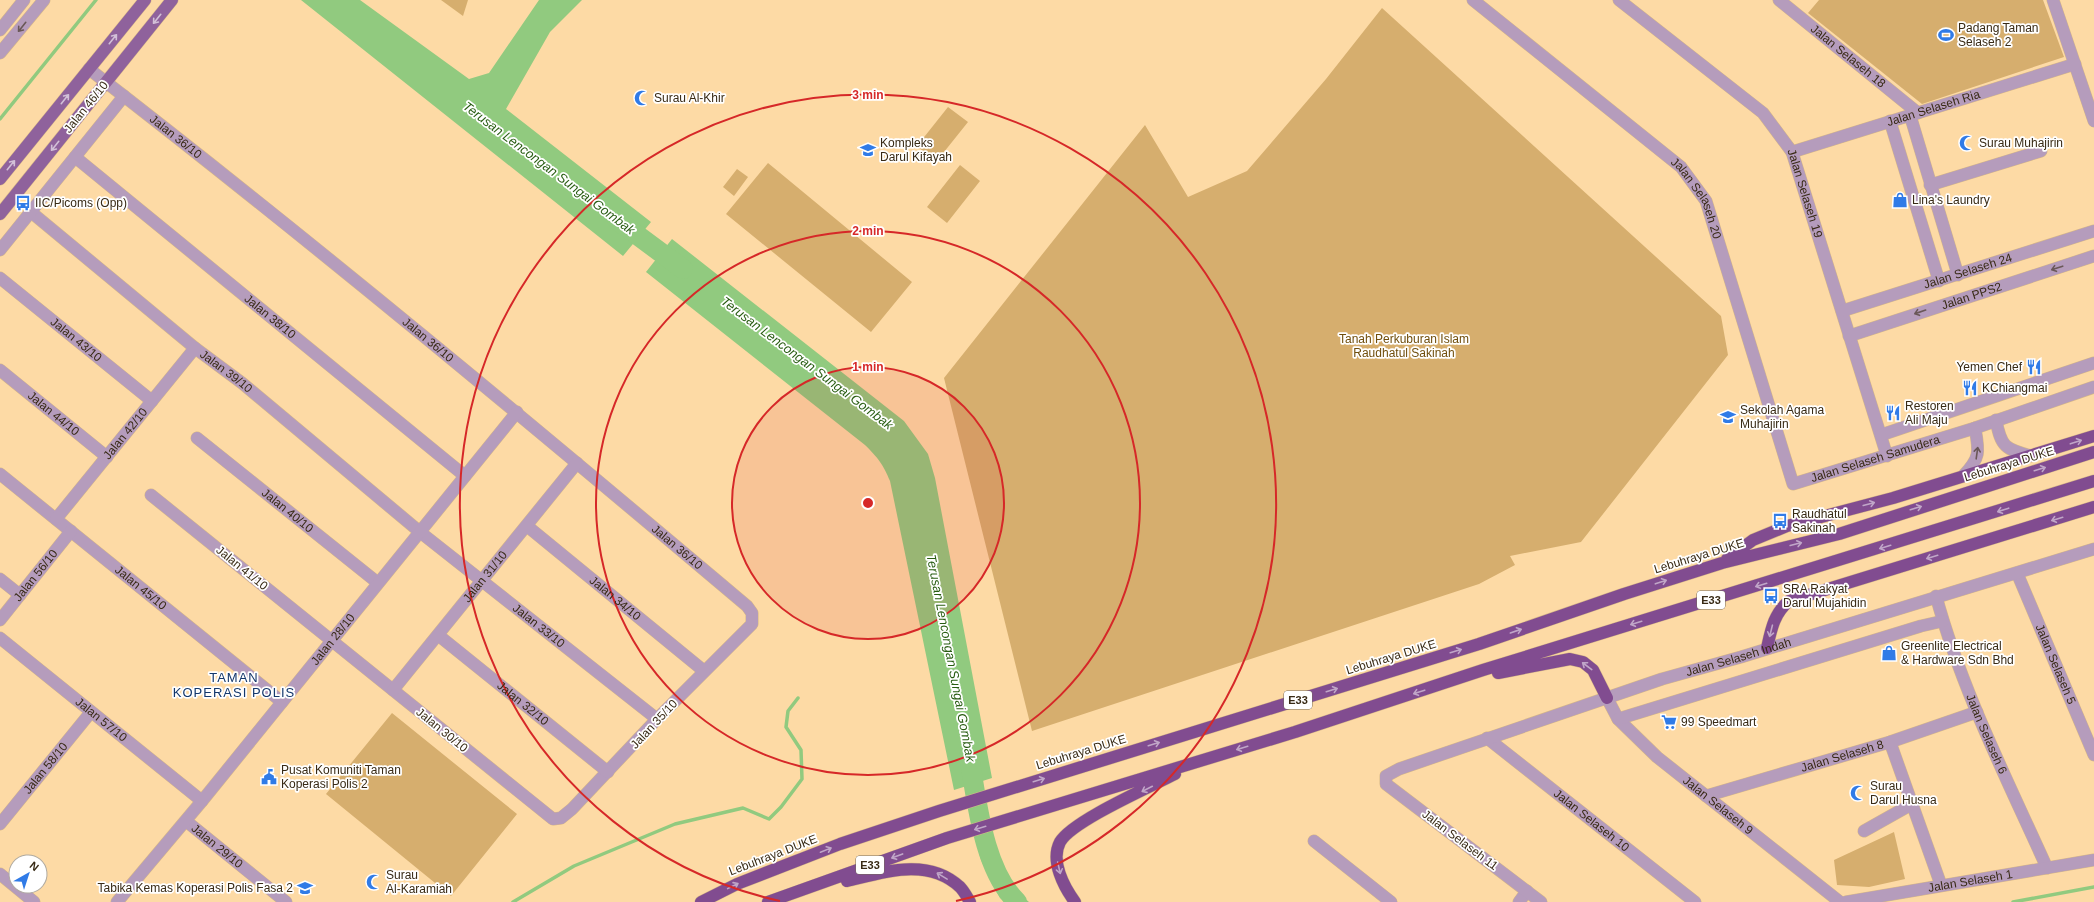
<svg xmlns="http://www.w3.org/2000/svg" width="2094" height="902" font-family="Arial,sans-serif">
  <rect width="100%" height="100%" fill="#fddaa5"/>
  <path fill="#d6ae6e" d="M 441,0 L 468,0 L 463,16 Z
    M 1819,0 L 2043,0 L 2064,57 L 1922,104 L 1808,13 Z
    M 1382,8 L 1721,316 L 1728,355 L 1581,542 L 1510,556 L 1515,565 L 1479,584 L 1032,731 L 944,378 L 1145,125 L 1188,197 L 1247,171 L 1326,79 Z
    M 948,107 L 968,122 L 936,162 L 917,146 Z
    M 768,163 L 912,282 L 871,332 L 726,214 Z
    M 960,165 L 980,181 L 947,223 L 927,207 Z
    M 737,169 L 748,177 L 734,196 L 723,187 Z
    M 392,713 L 517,814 L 451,896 L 326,794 Z
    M 1894,832 L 1905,879 L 1869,887 L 1837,885 L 1834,860 Z"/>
  <path fill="#91ca7f" d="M 301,0 L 360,0 L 469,79 L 489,73 L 539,0 L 582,0 L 550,32 L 506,109 L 651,222 L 623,256 Z
    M 672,239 L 904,421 L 928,454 L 935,478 L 992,778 L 954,790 L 890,481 C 883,464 878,458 865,445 L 646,272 Z
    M 992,841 L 1010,886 L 1029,902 L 1005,902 L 1000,898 L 981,860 L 977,845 Z"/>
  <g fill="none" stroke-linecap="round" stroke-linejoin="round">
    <path stroke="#91ca7f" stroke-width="3.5" d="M 0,119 L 96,0
      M 513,902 L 574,866 L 675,824 L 743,808 L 769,819 L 781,807 L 802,779 L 801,750 L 786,727 L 788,711 L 798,698
      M 2013,902 L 2094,887"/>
    <path stroke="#91ca7f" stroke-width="20" d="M 617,220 L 683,269
      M 969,756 C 977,801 983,869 1017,902"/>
    <defs>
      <g id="minor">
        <path id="s1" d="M 1473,0 L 1681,167 L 1706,201 L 1793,484 L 1975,428 L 2094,387"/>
        <path id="s2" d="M 1619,0 L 1763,113 L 1792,152 L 1887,456"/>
        <path id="s3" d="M 1779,0 L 1918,113"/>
        <path d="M 2053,0 L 2094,121"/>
        <path d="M 0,30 L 24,0"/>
        <path d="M 0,53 L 44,0"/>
        <path id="s4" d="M 89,69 C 313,242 530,423 747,606 L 752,613 L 752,624 L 657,719 L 572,809 L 561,818 L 553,819 L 151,495"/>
        <path d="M 1910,115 L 1958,275"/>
        <path d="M 1890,121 L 1939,281"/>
        <path id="s5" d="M 1792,152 L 2075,64"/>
        <path id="s6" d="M 75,157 L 465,476"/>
        <path d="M 1930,185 L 2041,151"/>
        <path id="s7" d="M 31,212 L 195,348 L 242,383 L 420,532 L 657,719"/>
        <path d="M 0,250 L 124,96"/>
        <path id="s8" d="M 0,278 L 152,401"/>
        <path id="s9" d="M 1842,311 L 2094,231"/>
        <path id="s10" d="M 1849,336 L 2094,256"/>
        <path id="s11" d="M 0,370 L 107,457"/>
        <path d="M 1996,420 C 2001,447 2005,449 2031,456"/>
        <path d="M 1881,435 L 2094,363"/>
        <path id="s12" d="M 197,438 L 378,583"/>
        <path id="s13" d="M 0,474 L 282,702"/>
        <path d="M 1964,475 C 1981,457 1979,451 1975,428"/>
        <path id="s14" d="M 56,519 L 195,348"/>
        <path id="s15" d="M 527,526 L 704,671"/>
        <path id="s16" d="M 2017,573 L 2094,755"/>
        <path d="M 0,579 L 20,595"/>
        <path id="s17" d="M 1936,596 C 1962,691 2007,779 2047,868"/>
        <path id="s18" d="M 0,620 L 71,531"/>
        <path id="s19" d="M 438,635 L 608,772"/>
        <path id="s20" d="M 0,638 L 202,801"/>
        <path id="s21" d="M 393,690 L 577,463"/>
        <path id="s22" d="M 1607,698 L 1618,719 L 1657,757 L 1840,902"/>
        <path d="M 1618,719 L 1921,626 L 1943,621"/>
        <path id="s23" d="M 1487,738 L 1695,902"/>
        <path d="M 1890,742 L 1941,885"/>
        <path id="s24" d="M 1706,796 L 1890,742 L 1977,712"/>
        <path id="s25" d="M 186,821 L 286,902"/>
        <path id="s26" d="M 0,824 L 91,712"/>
        <path d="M 1864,831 L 1912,804"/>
        <path d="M 1314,841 L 1391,902"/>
        <path d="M 0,874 L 34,902"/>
        <path id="s27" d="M 117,902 L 202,801 L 517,412"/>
        <path d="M 1519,902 L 1527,891"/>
        <path id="s28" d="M 1541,902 L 1386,784 L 1386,776 L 1399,769 L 1662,679 L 1741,657 L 2094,549"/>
        <path id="s29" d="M 1846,902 L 2094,860"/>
      </g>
      <path id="major" d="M 0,179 L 145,0
        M 0,214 L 172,0"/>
      <path id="highway" d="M 1727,559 L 1753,540 L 1787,526 L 1893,498 L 2094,436
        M 1767,648 C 1771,630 1774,613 1789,601 L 2094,507
        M 1498,673 L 1570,659 L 1583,662 L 1593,670 L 1607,698
        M 847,881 C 884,872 928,857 960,887 C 964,891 967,897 970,902
        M 701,902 L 737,884 L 840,844 L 939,811 L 1479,644 L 1624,594 L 1722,563 L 1839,534 L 2094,452
        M 768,902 L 947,838 L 1295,732 L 1483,670 L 2094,481
        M 1075,902 C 1064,887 1050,861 1060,842 C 1072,821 1150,787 1175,774"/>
    </defs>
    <use href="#minor" stroke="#d6b788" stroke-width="13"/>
    <use href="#major" stroke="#d6b788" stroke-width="13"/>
    <use href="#highway" stroke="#d6b788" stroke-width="13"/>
    <use href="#minor" stroke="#b59cbc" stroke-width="12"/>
    <use href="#major" stroke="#8f629c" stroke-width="12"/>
    <use href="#highway" stroke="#814c90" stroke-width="12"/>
  </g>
  <defs><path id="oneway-shaft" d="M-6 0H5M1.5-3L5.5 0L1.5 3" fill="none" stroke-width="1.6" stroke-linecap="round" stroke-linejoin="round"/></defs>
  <g stroke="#d2c0d7">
    <use href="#oneway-shaft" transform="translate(157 19) rotate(129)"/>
    <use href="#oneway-shaft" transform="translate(113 39) rotate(-51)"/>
    <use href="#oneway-shaft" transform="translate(65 99) rotate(-51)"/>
    <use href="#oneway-shaft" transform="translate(55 146) rotate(129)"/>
    <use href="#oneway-shaft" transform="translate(11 165) rotate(-51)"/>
  </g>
  <g stroke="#6a5858">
    <use href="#oneway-shaft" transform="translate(22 27) rotate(129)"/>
    <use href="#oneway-shaft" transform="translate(2057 268) rotate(162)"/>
    <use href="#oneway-shaft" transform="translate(1920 312) rotate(161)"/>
    <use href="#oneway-shaft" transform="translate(1977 453) rotate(-82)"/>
  </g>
  <g stroke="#c0a6c8">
    <use href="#oneway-shaft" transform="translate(2076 442) rotate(-18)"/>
    <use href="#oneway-shaft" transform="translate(2040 469) rotate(-17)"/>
    <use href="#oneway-shaft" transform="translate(1869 504) rotate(-15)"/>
    <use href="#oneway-shaft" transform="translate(1916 508) rotate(-17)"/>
    <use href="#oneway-shaft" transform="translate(2003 510) rotate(162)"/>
    <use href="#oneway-shaft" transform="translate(2057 519) rotate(163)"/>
    <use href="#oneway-shaft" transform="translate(1796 544) rotate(-14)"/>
    <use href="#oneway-shaft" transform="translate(1885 547) rotate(163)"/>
    <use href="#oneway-shaft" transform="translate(1932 557) rotate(163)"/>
    <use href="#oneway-shaft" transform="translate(1661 582) rotate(-18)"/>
    <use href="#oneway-shaft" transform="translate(1761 585) rotate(163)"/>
    <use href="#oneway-shaft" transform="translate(1636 623) rotate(163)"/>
    <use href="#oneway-shaft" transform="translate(1516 631) rotate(-19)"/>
    <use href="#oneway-shaft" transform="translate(1771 631) rotate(104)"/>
    <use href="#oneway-shaft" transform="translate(1456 651) rotate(-17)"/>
    <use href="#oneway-shaft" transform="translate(1587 666) rotate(-143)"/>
    <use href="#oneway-shaft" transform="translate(1332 690) rotate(-17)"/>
    <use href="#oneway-shaft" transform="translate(1419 692) rotate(162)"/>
    <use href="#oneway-shaft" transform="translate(1154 744) rotate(-17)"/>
    <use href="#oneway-shaft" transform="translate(1242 748) rotate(163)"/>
    <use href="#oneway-shaft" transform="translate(1039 780) rotate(-17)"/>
    <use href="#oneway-shaft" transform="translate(1147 789) rotate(153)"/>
    <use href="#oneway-shaft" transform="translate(980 828) rotate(163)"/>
    <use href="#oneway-shaft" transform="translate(826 850) rotate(-22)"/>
    <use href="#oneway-shaft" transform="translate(897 856) rotate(160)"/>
    <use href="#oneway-shaft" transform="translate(1059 868) rotate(77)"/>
    <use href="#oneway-shaft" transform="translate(942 876) rotate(-149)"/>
    <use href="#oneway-shaft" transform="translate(733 886) rotate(-26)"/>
  </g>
  <circle cx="868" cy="503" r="136" fill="#d62828" fill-opacity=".12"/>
  <g fill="none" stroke="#d62828" stroke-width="2">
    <circle cx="868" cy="503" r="136"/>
    <circle cx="868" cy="503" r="272"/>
    <path d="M780 901A408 408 0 1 1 956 901"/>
  </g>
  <defs>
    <symbol id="stadium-bare" viewBox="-9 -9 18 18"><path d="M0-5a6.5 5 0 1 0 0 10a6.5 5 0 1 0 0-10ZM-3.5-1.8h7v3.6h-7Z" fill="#307be7" stroke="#fff" stroke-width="2.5" paint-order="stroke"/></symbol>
    <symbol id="mosque-bare" viewBox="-9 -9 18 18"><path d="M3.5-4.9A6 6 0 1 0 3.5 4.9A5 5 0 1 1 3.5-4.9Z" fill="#307be7" stroke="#fff" stroke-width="2.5" paint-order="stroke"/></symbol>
    <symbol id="school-bare" viewBox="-9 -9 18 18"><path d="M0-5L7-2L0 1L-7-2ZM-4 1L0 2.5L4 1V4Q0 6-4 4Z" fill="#307be7" stroke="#fff" stroke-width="2.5" paint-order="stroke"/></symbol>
    <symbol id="shop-bare" viewBox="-9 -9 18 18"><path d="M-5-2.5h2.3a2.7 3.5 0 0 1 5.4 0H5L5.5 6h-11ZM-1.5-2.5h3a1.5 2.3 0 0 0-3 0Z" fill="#307be7" stroke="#fff" stroke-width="2.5" paint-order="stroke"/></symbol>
    <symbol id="bus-bare" viewBox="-9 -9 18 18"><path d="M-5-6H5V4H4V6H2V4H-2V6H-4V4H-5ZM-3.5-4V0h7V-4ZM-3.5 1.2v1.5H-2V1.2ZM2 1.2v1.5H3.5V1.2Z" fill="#307be7" stroke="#fff" stroke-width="2.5" paint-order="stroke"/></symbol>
    <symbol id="restaurant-bare" viewBox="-9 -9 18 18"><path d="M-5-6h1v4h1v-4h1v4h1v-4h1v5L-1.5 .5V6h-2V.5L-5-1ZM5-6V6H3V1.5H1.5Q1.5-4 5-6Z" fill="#307be7" stroke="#fff" stroke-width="2.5" paint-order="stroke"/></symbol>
    <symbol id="supermarket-bare" viewBox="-9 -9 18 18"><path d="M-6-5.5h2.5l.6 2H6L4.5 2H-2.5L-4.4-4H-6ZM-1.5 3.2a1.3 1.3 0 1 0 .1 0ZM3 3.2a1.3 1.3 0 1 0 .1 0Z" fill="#307be7" stroke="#fff" stroke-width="2.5" paint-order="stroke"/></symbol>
    <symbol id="civic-bare" viewBox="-9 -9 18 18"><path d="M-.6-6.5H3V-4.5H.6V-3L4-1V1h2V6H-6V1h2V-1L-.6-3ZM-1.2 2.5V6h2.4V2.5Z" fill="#307be7" stroke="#fff" stroke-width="2.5" paint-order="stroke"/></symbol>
  </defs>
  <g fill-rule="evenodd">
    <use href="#stadium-bare" x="1935" y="24" width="22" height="22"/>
    <use href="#mosque-bare" x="631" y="87" width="22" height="22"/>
    <use href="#mosque-bare" x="1956" y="132" width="22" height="22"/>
    <use href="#school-bare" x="857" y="139" width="22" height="22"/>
    <use href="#shop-bare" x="1889" y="189" width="22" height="22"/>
    <use href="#bus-bare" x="12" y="192" width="22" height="22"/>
    <use href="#restaurant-bare" x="2023" y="356" width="22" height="22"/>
    <use href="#restaurant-bare" x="1959" y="377" width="22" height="22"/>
    <use href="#restaurant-bare" x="1882" y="402" width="22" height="22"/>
    <use href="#school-bare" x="1717" y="406" width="22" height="22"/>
    <use href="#bus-bare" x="1769" y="510" width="22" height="22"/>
    <use href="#bus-bare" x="1760" y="585" width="22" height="22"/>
    <use href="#shop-bare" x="1878" y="642" width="22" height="22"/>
    <use href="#supermarket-bare" x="1658" y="711" width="22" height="22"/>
    <use href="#civic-bare" x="258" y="766" width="22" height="22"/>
    <use href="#mosque-bare" x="1847" y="782" width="22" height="22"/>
    <use href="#mosque-bare" x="363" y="871" width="22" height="22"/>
    <use href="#school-bare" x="294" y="877" width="22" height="22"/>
  </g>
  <g text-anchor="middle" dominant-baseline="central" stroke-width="3.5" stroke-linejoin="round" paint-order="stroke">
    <g fill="#fff" stroke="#746a5b" stroke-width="1">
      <rect x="1697" y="591" width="28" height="18" rx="3"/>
      <rect x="1284" y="691" width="28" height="18" rx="3"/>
      <rect x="856" y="856" width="28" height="18" rx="3"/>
    </g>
    <g font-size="11" font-weight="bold" fill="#382a15">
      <text x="1711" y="600">E33</text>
      <text x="1298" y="700">E33</text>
      <text x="870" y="865">E33</text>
    </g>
    <g font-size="12" fill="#382a15" stroke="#fff" text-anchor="start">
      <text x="1958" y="28">Padang Taman<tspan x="1958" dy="14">Selaseh 2</tspan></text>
      <text x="654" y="98">Surau Al-Khir</text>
      <text x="880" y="143">Kompleks<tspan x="880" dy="14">Darul Kifayah</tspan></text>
      <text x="1979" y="143">Surau Muhajirin</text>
      <text x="1912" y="200">Lina's Laundry</text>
      <text x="35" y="203">IIC/Picoms (Opp)</text>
      <text x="2022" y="367" text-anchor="end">Yemen Chef</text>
      <text x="1982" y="388">KChiangmai</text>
      <text x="1905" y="406">Restoren<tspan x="1905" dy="14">Ali Maju</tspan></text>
      <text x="1740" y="410">Sekolah Agama<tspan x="1740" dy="14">Muhajirin</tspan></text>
      <text x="1792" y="514">Raudhatul<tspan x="1792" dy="14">Sakinah</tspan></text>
      <text x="1783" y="589">SRA Rakyat<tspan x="1783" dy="14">Darul Mujahidin</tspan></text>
      <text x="1901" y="646">Greenlite Electrical<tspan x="1901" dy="14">&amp; Hardware Sdn Bhd</tspan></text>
      <text x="1681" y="722">99 Speedmart</text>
      <text x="281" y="770">Pusat Komuniti Taman<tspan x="281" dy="14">Koperasi Polis 2</tspan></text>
      <text x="1870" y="786">Surau<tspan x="1870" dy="14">Darul Husna</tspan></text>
      <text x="386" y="875">Surau<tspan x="386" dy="14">Al-Karamiah</tspan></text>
      <text x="293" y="888" text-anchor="end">Tabika Kemas Koperasi Polis Fasa 2</text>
    </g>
    <g font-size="12" fill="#382a15" stroke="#fff">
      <text stroke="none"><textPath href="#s3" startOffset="89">Jalan Selaseh 18</textPath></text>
      <text transform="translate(86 107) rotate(-51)">Jalan 46/10</text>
      <text stroke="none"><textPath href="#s5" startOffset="148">Jalan Selaseh Ria</textPath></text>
      <text stroke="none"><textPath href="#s4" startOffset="110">Jalan 36/10</textPath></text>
      <text stroke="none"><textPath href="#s2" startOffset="275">Jalan Selaseh 19</textPath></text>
      <text stroke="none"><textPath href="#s1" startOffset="302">Jalan Selaseh 20</textPath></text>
      <text stroke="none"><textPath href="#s9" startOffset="132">Jalan Selaseh 24</textPath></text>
      <text stroke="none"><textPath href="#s10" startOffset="129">Jalan PPS2</textPath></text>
      <text stroke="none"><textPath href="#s6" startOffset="252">Jalan 38/10</textPath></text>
      <text stroke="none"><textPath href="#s8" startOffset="98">Jalan 43/10</textPath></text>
      <text stroke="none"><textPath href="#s4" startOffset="434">Jalan 36/10</textPath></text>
      <text stroke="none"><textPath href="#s7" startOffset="252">Jalan 39/10</textPath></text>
      <text stroke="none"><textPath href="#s11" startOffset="69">Jalan 44/10</textPath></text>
      <text stroke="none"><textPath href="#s14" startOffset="110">Jalan 42/10</textPath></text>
      <text stroke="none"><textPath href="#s1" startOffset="691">Jalan Selaseh Samudera</textPath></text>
      <text transform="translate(2009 464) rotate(-17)">Lebuhraya DUKE</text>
      <text stroke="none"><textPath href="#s12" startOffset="116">Jalan 40/10</textPath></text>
      <text stroke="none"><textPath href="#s4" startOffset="758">Jalan 36/10</textPath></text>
      <text transform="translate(1699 556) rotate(-17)">Lebuhraya DUKE</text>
      <text transform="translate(242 568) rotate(39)">Jalan 41/10</text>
      <text stroke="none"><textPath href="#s18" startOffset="57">Jalan 56/10</textPath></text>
      <text stroke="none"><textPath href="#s21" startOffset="146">Jalan 31/10</textPath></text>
      <text stroke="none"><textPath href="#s13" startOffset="181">Jalan 45/10</textPath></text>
      <text stroke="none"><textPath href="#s15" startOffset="114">Jalan 34/10</textPath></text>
      <text stroke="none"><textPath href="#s7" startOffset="655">Jalan 33/10</textPath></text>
      <text stroke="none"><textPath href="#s27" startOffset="340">Jalan 28/10</textPath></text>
      <text transform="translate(1391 657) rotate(-17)">Lebuhraya DUKE</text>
      <text stroke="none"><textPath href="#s28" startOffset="575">Jalan Selaseh Indah</textPath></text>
      <text stroke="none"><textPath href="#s16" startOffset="99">Jalan Selaseh 5</textPath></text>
      <text stroke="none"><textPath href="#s19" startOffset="109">Jalan 32/10</textPath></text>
      <text stroke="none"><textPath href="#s20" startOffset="130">Jalan 57/10</textPath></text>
      <text transform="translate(654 724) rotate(-47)">Jalan 35/10</text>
      <text transform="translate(442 730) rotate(39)">Jalan 30/10</text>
      <text stroke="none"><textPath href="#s17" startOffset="147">Jalan Selaseh 6</textPath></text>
      <text transform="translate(1081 752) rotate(-17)">Lebuhraya DUKE</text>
      <text stroke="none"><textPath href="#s24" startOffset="142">Jalan Selaseh 8</textPath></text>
      <text stroke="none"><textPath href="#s26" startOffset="72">Jalan 58/10</textPath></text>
      <text stroke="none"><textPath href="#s22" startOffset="156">Jalan Selaseh 9</textPath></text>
      <text stroke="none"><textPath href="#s23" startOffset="133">Jalan Selaseh 10</textPath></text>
      <text transform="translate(1460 840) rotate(37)">Jalan Selaseh 11</text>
      <text stroke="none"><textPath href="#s25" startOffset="40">Jalan 29/10</textPath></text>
      <text transform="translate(773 855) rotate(-21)">Lebuhraya DUKE</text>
      <text stroke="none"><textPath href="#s29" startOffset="126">Jalan Selaseh 1</textPath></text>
    </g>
    <g font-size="12" fill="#704e0c" stroke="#fff">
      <text x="1404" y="339">Tanah Perkuburan Islam<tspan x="1404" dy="14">Raudhatul Sakinah</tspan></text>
    </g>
    <g font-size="13" font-style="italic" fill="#285d12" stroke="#fff">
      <text transform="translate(549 168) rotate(37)">Terusan Lencongan Sungai Gombak</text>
      <text transform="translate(807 363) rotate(37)">Terusan Lencongan Sungai Gombak</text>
      <text transform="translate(951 658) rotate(79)">Terusan Lencongan Sungai Gombak</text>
    </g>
    <g font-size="13" letter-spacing="1" fill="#13376b" stroke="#fff">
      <text x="234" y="677">TAMAN<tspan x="234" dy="15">KOPERASI POLIS</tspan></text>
    </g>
  </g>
  <circle cx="868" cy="503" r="6" fill="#d62828" stroke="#fff" stroke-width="2"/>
  <g font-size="12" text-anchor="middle" font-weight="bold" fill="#d62828" stroke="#fff" stroke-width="3.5" stroke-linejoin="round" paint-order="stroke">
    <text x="868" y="99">3 min</text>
    <text x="868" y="235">2 min</text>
    <text x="868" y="371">1 min</text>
  </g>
  <g transform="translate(28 874) rotate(39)"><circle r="19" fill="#ffffff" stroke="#afaaa1"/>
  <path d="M0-3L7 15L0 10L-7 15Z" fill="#307be7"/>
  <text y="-6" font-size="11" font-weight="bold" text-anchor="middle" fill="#382a15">N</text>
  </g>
</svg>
